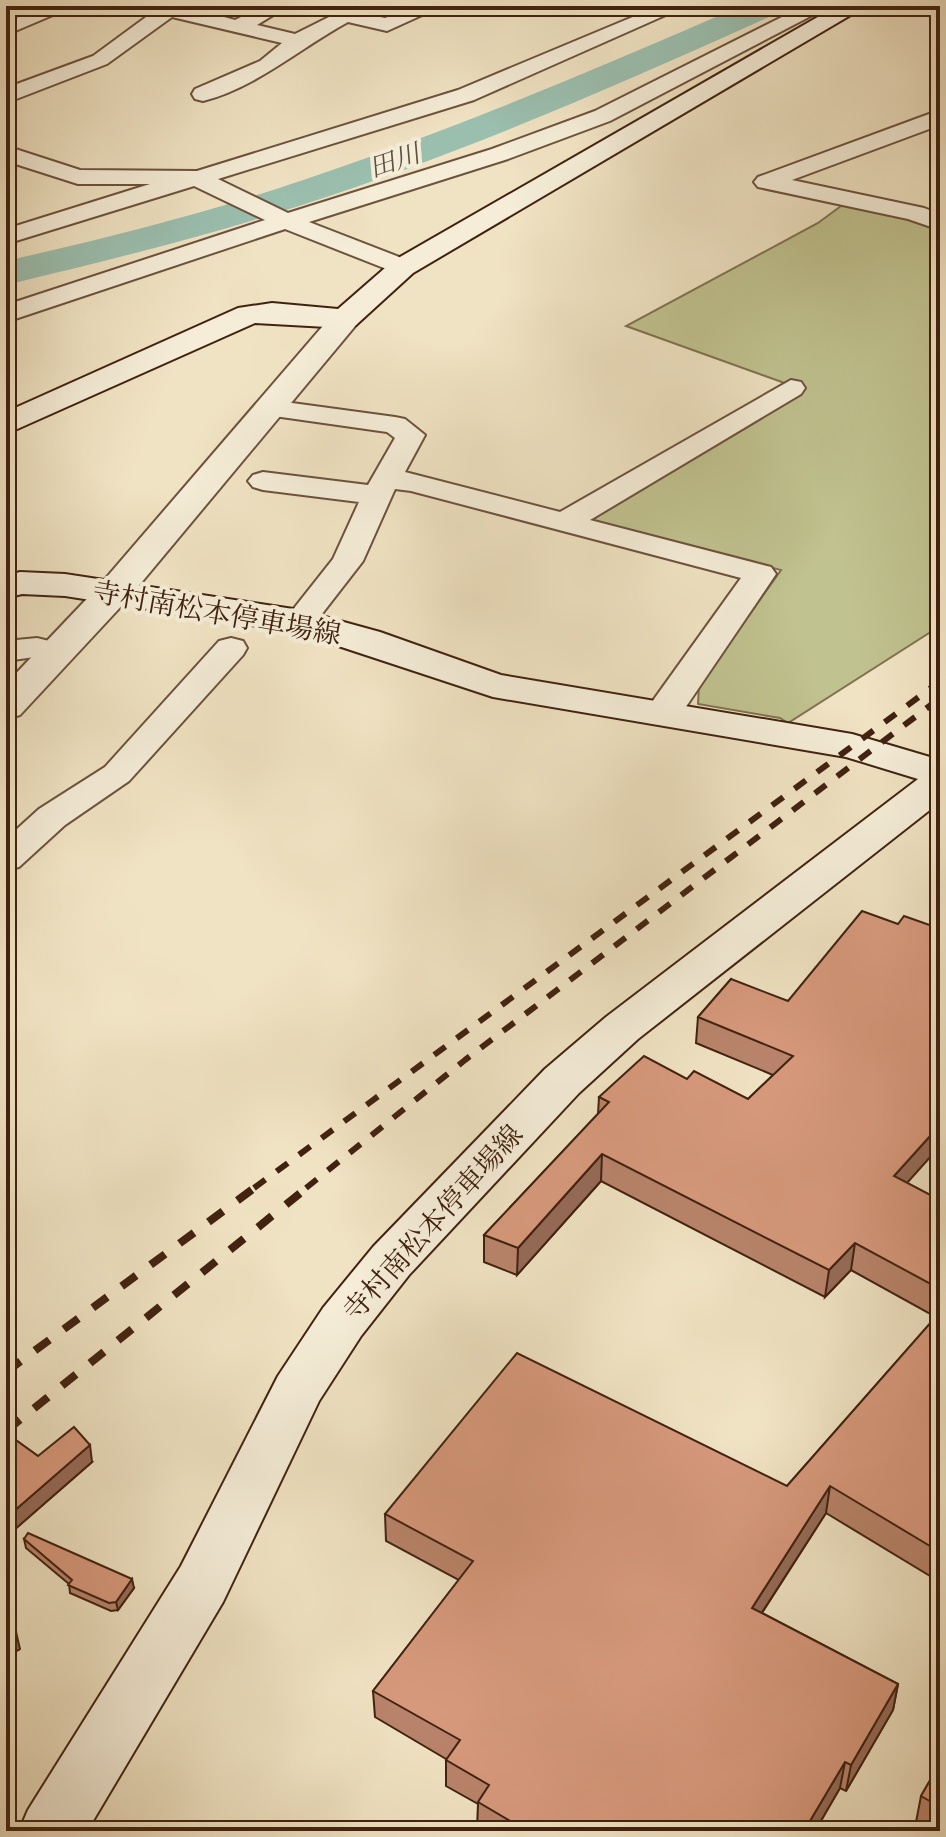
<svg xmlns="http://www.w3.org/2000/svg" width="946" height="1837" font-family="'Gentium Book Plus','Noto Serif JP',serif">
  <rect width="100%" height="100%" fill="#f0e3c3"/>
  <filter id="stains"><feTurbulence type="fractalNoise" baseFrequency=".0025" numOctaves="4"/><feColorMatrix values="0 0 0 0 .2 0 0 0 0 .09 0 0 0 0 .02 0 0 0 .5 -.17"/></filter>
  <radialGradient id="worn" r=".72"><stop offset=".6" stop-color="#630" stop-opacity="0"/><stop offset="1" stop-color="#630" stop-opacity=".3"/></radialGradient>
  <path fill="#c0c28f" stroke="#807250" stroke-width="2" d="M 845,203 L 940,225 L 940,626 L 788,723 L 780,718 L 698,704 L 699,686 L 781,570 L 593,521 L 588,517 L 804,390 L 626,326 L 818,223 Z"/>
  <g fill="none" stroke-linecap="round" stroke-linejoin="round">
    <path fill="#9bbfaf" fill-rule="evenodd" d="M 741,6 L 783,6 L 778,13 C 621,84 463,153 299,206 C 203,237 105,261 6,285 L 6,261 C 97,240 187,218 276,189 C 435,137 588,73 741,6 Z"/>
    <defs>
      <path id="minor" d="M 46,6 L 74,6 L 6,35 L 6,22 Z
        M 161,6 L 184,6 L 235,20 L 263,6 L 288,6 L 257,25 L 295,34 L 345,9 L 385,18 L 415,6 L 442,6 L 387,31 L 348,22 C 300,48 257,87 203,101 L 195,99 L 192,94 L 195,89 L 260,61 L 282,43 L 172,17 L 107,64 L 6,103 L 6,88 L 93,56 Z
        M 659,6 L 686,6 L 474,100 L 218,179 L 288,213 L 492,149 L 595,111 L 804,6 L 830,6 L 610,121 L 508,159 L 309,222 L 412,262 L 416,267 L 412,272 L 394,272 L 285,229 L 6,322 L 6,305 L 265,220 L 194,186 L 6,244 L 6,229 L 150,184 L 78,184 L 6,161 L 6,146 L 80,170 L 197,171 L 458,90 Z
        M 940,110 L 940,125 L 792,180 L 924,208 L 940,214 L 940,230 L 908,219 L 758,187 L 754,182 L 758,177 Z
        M 791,380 L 801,382 L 805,388 L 801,394 L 590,520 L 771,567 L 776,574 L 677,720 L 665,723 L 653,720 L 648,713 L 652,702 L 741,578 L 411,491 L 395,489 L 363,561 L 311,628 L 300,631 L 289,628 L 284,621 L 333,559 L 359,502 L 263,490 L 253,487 L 248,481 L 253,475 L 263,472 L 368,485 L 395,438 L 387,432 L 260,414 L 256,408 L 260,402 L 270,400 L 395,417 L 405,419 L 425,435 L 405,472 L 560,512 Z
        M 37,638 L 49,641 L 53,648 L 49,655 L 6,661 L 6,641 Z
        M 231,638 L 243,641 L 247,648 L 243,655 L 129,781 L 65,825 L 19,867 L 6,870 L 6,839 L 39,809 L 105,767 L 219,641 Z"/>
      <path id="tertiary" d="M 345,310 L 356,313 L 360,319 L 356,325 L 126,601 L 20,715 L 6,719 L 6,684 L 100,585 L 334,313 Z"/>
      <path id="secondary" d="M 837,6 L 866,6 L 413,273 L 356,325 L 345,328 L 255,323 L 6,434 L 6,412 L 238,308 L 272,303 L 338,309 L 393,261 Z
        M 20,572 L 65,574 L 300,610 L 380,632 L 501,675 L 852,734 L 940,760 L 940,802 L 638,1039 L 579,1093 L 409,1275 L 361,1336 L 319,1401 L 223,1602 L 87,1831 L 19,1831 L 28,1810 L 181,1566 L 278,1376 L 323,1308 L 373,1247 L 545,1069 L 606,1017 L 918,779 L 846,757 L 493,697 L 296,632 L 65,596 L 22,594 L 6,598 L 6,576 Z"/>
    </defs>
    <use href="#minor" stroke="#6d523d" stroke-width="4"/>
    <use href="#tertiary" stroke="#6d523d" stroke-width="4"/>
    <use href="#secondary" stroke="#412210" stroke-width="4"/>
    <use href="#minor" fill="#f5edd8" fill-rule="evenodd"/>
    <use href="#tertiary" fill="#f5edd8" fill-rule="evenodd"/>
    <use href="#secondary" fill="#f5edd8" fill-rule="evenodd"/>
    <path stroke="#412210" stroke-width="5" stroke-dasharray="11 11" stroke-linecap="butt" d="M 932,687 L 940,681"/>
    <path stroke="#412210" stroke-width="6" stroke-dasharray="14 14" stroke-linecap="butt" d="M 254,1188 L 935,685
      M 306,1188 L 465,1060 L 940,698"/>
    <path stroke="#412210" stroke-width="8" stroke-dasharray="18 18" stroke-linecap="butt" d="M 6,1372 L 257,1186
      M 6,1431 L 309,1186"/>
  </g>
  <path fill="#b9846b" stroke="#412210" stroke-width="2" d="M 731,979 L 907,1183 L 940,1200 L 940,1582 L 826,1513 L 762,1613 L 898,1684 L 893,1710 L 846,1791 L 840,1788 L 815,1831 L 483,1831 L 477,1828 L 478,1804 L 446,1786 L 446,1759 L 375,1717 L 373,1691 L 459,1580 L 386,1541 L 385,1514 L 787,1486 L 936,1317 L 851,1270 L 825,1297 L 601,1181 L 517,1275 L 484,1262 L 484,1235 L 598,1114 L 599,1097 L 687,1079 L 748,1099 L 773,1075 L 696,1043 L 698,1017 Z
    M 6,1433 L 38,1456 L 92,1462 L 6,1537 Z
    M 24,1539 L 134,1588 L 118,1610 L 111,1611 L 70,1593 L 69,1584 L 26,1548 Z
    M 940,1763 L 940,1831 L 931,1831 L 916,1822 L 921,1796 Z"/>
  <path fill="#966b57" stroke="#412210" stroke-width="2" d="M 940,1125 L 940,1146 L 890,1202 L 894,1176 Z
    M 602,1154 L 601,1181 L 517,1275 L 518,1248 Z
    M 855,1243 L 851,1270 L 825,1297 L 829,1270 Z
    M 90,1445 L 92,1462 L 6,1537 L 6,1518 Z
    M 830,1486 L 826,1513 L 748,1634 L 752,1608 Z
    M 132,1579 L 134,1588 L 118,1610 L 116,1602 Z
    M 7,1590 L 11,1606 L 6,1610 L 6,1591 Z
    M 16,1632 L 20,1649 L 12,1654 L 13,1659 L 6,1664 L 7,1639 Z
    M 898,1684 L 893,1710 L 846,1791 L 851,1765 Z
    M 845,1762 L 840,1788 L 815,1831 L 804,1831 Z"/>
  <path fill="#d7997c" stroke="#412210" stroke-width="2" d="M 862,911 L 898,924 L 904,916 L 938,928 L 940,925 L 940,1125 L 894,1176 L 940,1200 L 940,1289 L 855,1243 L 829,1270 L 602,1154 L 518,1248 L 484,1235 L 609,1102 L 599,1097 L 644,1056 L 687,1079 L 694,1071 L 748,1099 L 793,1056 L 698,1017 L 731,979 L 788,1001 Z
    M 940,1312 L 940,1552 L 830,1486 L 752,1608 L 898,1684 L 851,1765 L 845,1762 L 804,1831 L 527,1831 L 478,1802 L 489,1785 L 446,1760 L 460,1740 L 373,1691 L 473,1561 L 385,1514 L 517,1353 L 787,1486 Z
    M 74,1427 L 90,1445 L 6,1518 L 6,1484 L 14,1477 L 6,1471 L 6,1433 L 38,1456 Z
    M 28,1533 L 132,1579 L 116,1602 L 109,1603 L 68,1585 L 72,1580 L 24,1539 Z
    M 6,1623 L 16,1632 L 7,1639 L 10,1642 L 6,1645 Z
    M 940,1763 L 940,1807 L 921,1796 Z"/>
  <g text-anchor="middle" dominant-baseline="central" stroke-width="8" stroke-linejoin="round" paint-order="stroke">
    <g font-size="26" font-style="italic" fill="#5c5140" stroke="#f5edd8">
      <text transform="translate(394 160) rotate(-19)">田川</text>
    </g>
    <g font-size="28" fill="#412210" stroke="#f5edd8">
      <text transform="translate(217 612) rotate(10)">寺村南松本停車場線</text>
      <text transform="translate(432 1222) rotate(-48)">寺村南松本停車場線</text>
    </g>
  </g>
  <rect width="946" height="1837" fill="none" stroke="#f0e3c3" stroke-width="32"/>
  <rect x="8" y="8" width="930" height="1821" fill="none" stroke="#412210" stroke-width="4"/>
  <rect x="16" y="16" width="914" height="1805" fill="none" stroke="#412210" stroke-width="2"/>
  <rect width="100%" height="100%" filter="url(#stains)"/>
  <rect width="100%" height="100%" fill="url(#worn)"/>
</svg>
